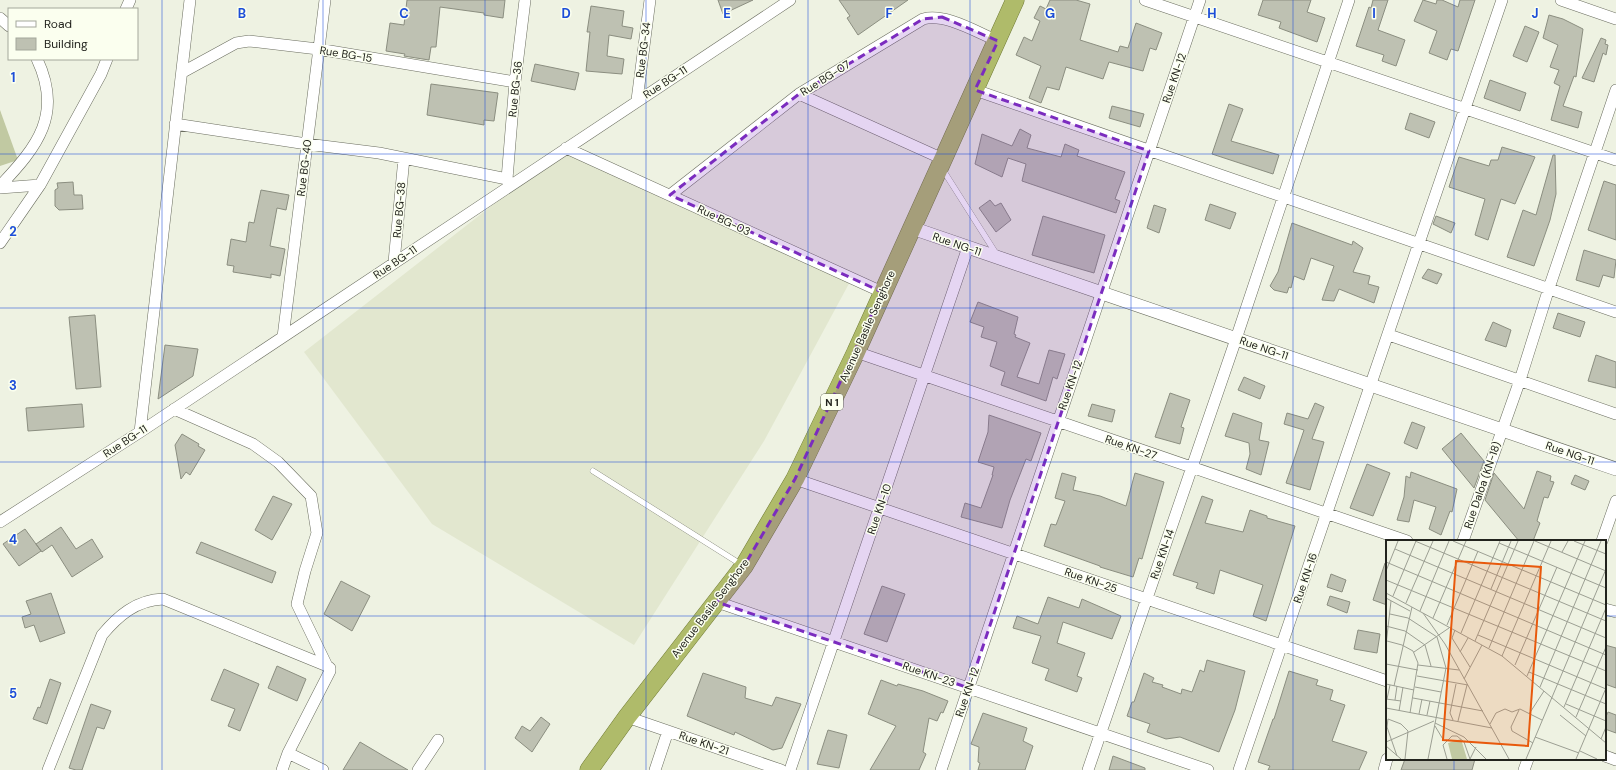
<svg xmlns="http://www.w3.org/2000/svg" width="1616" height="770" font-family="'DM Sans',sans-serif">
  <rect width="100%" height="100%" fill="#eef2e2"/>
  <path fill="#e2e7cf" d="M 566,148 L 852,278 L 764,441 L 634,645 L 432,524 L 304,352 Z"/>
  <path fill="#c1c9a2" d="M 0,110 L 18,160 L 0,166 Z"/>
  <path fill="#bec1b2" stroke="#8b8e80" d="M 407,0 L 505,0 L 503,18 L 484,15 L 484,13 L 440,7 L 436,47 L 431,47 L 429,60 L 404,56 L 405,54 L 386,51 L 390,23 L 404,25 Z
    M 718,0 L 753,0 L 723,14 Z
    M 839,0 L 908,0 L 858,35 L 847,18 L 850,16 Z
    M 1050,0 L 1076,0 L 1090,4 L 1080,40 L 1118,52 L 1120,46 L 1128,48 L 1136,23 L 1162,33 L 1156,50 L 1150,48 L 1143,71 L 1109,62 L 1103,79 L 1066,67 L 1059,90 L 1047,87 L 1041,103 L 1029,98 L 1041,66 L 1016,55 L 1024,37 L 1032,41 L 1040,21 L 1034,18 L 1040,6 L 1046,9 Z
    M 1263,0 L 1311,0 L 1307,12 L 1325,18 L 1317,42 L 1279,28 L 1281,22 L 1258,15 Z
    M 1373,0 L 1388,0 L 1378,30 L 1405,40 L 1396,66 L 1382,61 L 1384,55 L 1356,46 L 1369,7 L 1371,8 Z
    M 1423,0 L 1436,4 L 1437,0 L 1442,0 L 1458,7 L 1460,0 L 1475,0 L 1458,51 L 1451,49 L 1447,60 L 1429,53 L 1437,31 L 1414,21 Z
    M 591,6 L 624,11 L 622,26 L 633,28 L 631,39 L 609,35 L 607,56 L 624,59 L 622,74 L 586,71 L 590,32 L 587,32 Z
    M 1549,15 L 1563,19 L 1583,29 L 1576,77 L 1574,76 L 1563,106 L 1582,112 L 1578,128 L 1551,120 L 1560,86 L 1554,83 L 1559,70 L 1550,67 L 1558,45 L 1543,38 Z
    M 1525,26 L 1539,32 L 1527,62 L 1513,56 Z
    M 1601,38 L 1606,40 L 1605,44 L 1608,45 L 1606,55 L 1603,53 L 1594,82 L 1582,78 Z
    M 535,64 L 579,73 L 575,90 L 531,81 Z
    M 1490,80 L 1526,93 L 1520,111 L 1484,98 Z
    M 431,84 L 498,93 L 494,121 L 484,120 L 484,125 L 427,115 Z
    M 1229,104 L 1243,109 L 1231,141 L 1279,155 L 1273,174 L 1212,154 Z
    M 1112,106 L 1144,114 L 1140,127 L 1109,118 Z
    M 1410,113 L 1435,122 L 1429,138 L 1405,129 Z
    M 1020,129 L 1031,135 L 1027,148 L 1061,157 L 1065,144 L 1079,150 L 1077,156 L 1125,172 L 1115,199 L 1120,201 L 1116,213 L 1022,181 L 1026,164 L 1008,158 L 1002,177 L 975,164 L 982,134 L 1012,146 Z
    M 1502,147 L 1535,157 L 1515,204 L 1501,199 L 1488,240 L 1475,235 L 1485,199 L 1449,187 L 1459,157 L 1489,166 L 1491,160 L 1498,160 Z
    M 1553,155 L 1555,155 L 1556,194 L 1550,220 L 1534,266 L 1507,257 L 1523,210 L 1536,215 Z
    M 1604,181 L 1616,185 L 1616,240 L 1588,230 Z
    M 73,182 L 74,195 L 82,195 L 83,209 L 59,210 L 55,206 L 55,190 L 58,188 L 57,183 Z
    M 261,190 L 289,195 L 286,210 L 277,208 L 270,246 L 285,249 L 280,276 L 271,274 L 271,278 L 233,272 L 234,266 L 227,265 L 231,239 L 246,242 L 249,222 L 254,223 Z
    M 990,200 L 995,206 L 1001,203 L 1011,220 L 996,232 L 979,208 Z
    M 1210,204 L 1236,213 L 1230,229 L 1205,220 Z
    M 1154,205 L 1166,209 L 1159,233 L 1147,228 Z
    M 1043,216 L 1105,235 L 1094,273 L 1032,255 Z
    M 1436,216 L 1455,223 L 1451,233 L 1433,224 Z
    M 1292,223 L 1352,245 L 1353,241 L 1363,248 L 1353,272 L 1370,276 L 1368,284 L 1379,287 L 1374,303 L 1339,289 L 1334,301 L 1322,300 L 1334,266 L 1311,258 L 1304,280 L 1294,276 L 1291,288 L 1289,287 L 1287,293 L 1274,290 L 1270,286 L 1278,272 Z
    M 1584,250 L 1616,260 L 1614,278 L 1603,275 L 1599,287 L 1576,280 Z
    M 1428,269 L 1442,274 L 1437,284 L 1422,278 Z
    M 978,302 L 1018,317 L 1014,334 L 1016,335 L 1015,337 L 1030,343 L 1017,377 L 1039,384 L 1049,350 L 1065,354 L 1057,379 L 1053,377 L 1046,401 L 1001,385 L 1005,372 L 990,366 L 997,342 L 981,337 L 984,327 L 970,322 Z
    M 1558,313 L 1585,322 L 1580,337 L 1553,328 Z
    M 95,315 L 101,387 L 76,389 L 69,317 Z
    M 1493,322 L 1511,330 L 1506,347 L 1485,340 Z
    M 165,345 L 198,349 L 193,376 L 158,399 Z
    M 1596,355 L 1616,362 L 1616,388 L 1588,381 Z
    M 1244,377 L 1265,386 L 1260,399 L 1238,390 Z
    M 1170,393 L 1190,400 L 1181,427 L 1184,428 L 1180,444 L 1155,437 Z
    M 1315,403 L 1324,407 L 1312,439 L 1324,442 L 1310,490 L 1286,483 L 1304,430 L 1284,424 L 1287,413 L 1308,419 Z
    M 82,404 L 84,427 L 28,431 L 26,408 Z
    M 1092,404 L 1115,410 L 1112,422 L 1088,416 Z
    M 1233,413 L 1262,423 L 1259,440 L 1269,442 L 1261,475 L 1246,469 L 1250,454 L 1249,443 L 1225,436 Z
    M 989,415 L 1041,433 L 1031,461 L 1026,459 L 1010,500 L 1002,528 L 961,517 L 965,503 L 981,508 L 993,475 L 992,475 L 994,467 L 978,462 L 988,432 Z
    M 1412,422 L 1425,427 L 1417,449 L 1404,443 Z
    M 1461,433 L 1484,461 L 1474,488 L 1442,449 Z
    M 182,434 L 199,444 L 198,446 L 205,450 L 190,475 L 186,472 L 181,479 L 175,445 Z
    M 1367,464 L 1390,473 L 1373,516 L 1350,508 Z
    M 1537,471 L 1551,476 L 1550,481 L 1554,482 L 1548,498 L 1544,497 L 1537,521 L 1540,523 L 1533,541 L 1519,541 L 1485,500 L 1494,473 L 1524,509 Z
    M 1411,472 L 1457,489 L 1452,512 L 1450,511 L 1441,535 L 1429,529 L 1436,507 L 1414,500 L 1409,522 L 1397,520 L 1404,497 L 1406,476 L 1410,478 Z
    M 1062,473 L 1076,477 L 1073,490 L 1100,496 L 1126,506 L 1135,473 L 1164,482 L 1142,559 L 1139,558 L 1133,577 L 1100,567 L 1100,566 L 1044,546 L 1051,524 L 1056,525 L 1065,501 L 1055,498 Z
    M 1575,475 L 1589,481 L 1585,490 L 1571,484 Z
    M 273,496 L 292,504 L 272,540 L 255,530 Z
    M 1202,496 L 1213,500 L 1205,523 L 1243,532 L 1250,510 L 1267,516 L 1267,518 L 1295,526 L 1266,621 L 1253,616 L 1263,585 L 1220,570 L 1214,594 L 1196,588 L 1198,583 L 1173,575 Z
    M 61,527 L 76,549 L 92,539 L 103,557 L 72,577 L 52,545 L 42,552 L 36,544 Z
    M 25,529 L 41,551 L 19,566 L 3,544 Z
    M 201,542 L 276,572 L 272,583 L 196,553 Z
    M 1385,563 L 1387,563 L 1387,605 L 1373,600 Z
    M 1331,574 L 1346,580 L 1342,592 L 1327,587 Z
    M 341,581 L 370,596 L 352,631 L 324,614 Z
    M 882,586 L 905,594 L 887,642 L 864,634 Z
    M 51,593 L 65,633 L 40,642 L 34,625 L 25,628 L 22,617 L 31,614 L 26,601 Z
    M 1330,596 L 1350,602 L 1347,613 L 1327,605 Z
    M 1048,597 L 1079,608 L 1082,599 L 1121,616 L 1112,639 L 1063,622 L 1057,643 L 1085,653 L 1077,676 L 1082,678 L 1077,692 L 1045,680 L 1049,669 L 1032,663 L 1041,636 L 1013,628 L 1017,616 L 1038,624 Z
    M 1358,630 L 1380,634 L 1377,653 L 1354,649 Z
    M 1605,645 L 1616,648 L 1616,688 L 1605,684 Z
    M 1207,660 L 1245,671 L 1235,710 L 1219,752 L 1180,737 L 1166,739 L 1147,732 L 1150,724 L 1127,716 L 1132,702 L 1134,702 L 1144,673 L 1154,678 L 1152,682 L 1163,685 L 1162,687 L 1181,694 L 1182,689 L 1192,692 L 1200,670 L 1204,672 Z
    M 277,666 L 306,679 L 297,701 L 268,688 Z
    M 224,669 L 259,684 L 240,731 L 228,726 L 235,709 L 211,700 Z
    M 1289,671 L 1318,680 L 1316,685 L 1333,690 L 1330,700 L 1345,705 L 1332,741 L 1367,752 L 1359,770 L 1268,770 L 1270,766 L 1258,762 L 1273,719 L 1274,719 Z
    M 703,673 L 746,687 L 745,698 L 772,706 L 776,697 L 801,704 L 782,748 L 773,750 L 735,732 L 734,735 L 687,716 Z
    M 50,679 L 61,683 L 47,724 L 33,719 L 38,707 L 40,708 Z
    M 881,680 L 897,686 L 898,684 L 923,691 L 948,701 L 943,713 L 941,712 L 937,721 L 929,718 L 923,752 L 926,754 L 919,770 L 870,770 L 896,726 L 868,714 Z
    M 91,704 L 111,711 L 104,729 L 97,727 L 82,770 L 76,770 L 69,768 Z
    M 1608,712 L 1616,715 L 1616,733 L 1605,729 L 1605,719 Z
    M 983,713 L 1027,728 L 1023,741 L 1033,746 L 1025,770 L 978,770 L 980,763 L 978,762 L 979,747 L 971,744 Z
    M 541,717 L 550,724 L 532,752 L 515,738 L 522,726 L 530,731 Z
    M 828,730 L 847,735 L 839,768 L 817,764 Z
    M 360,742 L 387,758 L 408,770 L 343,770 Z
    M 1113,756 L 1145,768 L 1145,770 L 1109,770 Z
    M 1405,759 L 1475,759 L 1472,770 L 1401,770 Z"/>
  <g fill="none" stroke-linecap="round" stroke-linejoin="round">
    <defs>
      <path id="service" d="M 943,170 L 997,255
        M 593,471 L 742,565"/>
      <path id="minor" d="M 1145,0 L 1616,160
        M 1561,0 L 1616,19
        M 126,9 L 130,0
        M 0,18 L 9,26
        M 183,72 L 236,43 L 249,41 L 318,49 L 515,82
        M 975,90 L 1616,312
        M 799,94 L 943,159
        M 637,100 L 650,0
        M 175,124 L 307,144 L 379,153 L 507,179
        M 566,148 L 882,292
        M 509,185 L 507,179 L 515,82 L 525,0
        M 0,186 C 38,146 63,114 37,59
        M 0,188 L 40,185
        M 670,195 L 799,94 L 923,19 C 946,13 976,32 998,41
        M 0,243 L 40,185 L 101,74 L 107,59
        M 394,262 L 404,158
        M 1389,335 L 1616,414
        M 283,337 L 325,0
        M 856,352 L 1407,541
        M 174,409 L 253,444 L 278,462 L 311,496 L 317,533 L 305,571 L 297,604 L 327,666 L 330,668 L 330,671 L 288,753 L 282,770
        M 140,432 L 190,0
        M 795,479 L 1387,681
        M 0,522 L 140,432 L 790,0
        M 1463,541 L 1520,380 L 1549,288 L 1616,90
        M 1602,541 L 1616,501
        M 717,602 L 1208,770
        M 1605,609 L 1616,612
        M 627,717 L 781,770
        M 288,753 L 323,770
        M 1605,756 L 1616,760
        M 48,770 L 102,635 C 118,616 136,600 163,599 L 327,666
        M 418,770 L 438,740
        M 655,770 L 668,731
        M 790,770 L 968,247
        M 941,770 L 1200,0
        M 1088,770 L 1236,339 L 1349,0
        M 1239,770 L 1502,0
        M 1384,770 L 1387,759
        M 1524,770 L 1528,759"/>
      <path id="tertiary" d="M 912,228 L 1616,469"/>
      <path id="trunk" d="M 589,770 L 627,717 L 744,566 L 795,479 L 856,352 L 1015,0"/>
    </defs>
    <use href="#service" stroke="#6a6d5f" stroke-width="6"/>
    <use href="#minor" stroke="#6a6d5f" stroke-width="12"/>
    <use href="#tertiary" stroke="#6a6d5f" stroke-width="14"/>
    <use href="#trunk" stroke="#717b36" stroke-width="19"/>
    <use href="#service" stroke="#fff" stroke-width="5.5"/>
    <use href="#minor" stroke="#fff" stroke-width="11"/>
    <use href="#tertiary" stroke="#fff" stroke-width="13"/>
    <use href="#trunk" stroke="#afbb6a" stroke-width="18"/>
  </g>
  <path fill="#7b2cbf" fill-opacity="0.2" stroke="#7b2cbf" stroke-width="3" stroke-dasharray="8 5" stroke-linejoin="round" d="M 942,17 L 998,41 L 975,90 L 1149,151 L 969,688 L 717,602 L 744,566 L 795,479 L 882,292 L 670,195 L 799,94 L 923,19 Z"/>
  <path fill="none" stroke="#1d4ed8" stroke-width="1" stroke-opacity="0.55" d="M 162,0 L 162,770M 323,0 L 323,770M 485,0 L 485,770M 646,0 L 646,770M 808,0 L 808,770M 970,0 L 970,770M 1131,0 L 1131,770M 1293,0 L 1293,770M 1454,0 L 1454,541M 0,154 L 1616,154M 0,308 L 1616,308M 0,462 L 1616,462M 0,616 L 1387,616M 1605,616 L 1616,616M 1454,759 L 1454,770"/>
  <g text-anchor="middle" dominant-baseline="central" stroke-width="3" stroke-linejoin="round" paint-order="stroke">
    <rect fill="#fbffef" stroke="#63655c" stroke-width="1" x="821" y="394" width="22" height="16" rx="3"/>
    <g font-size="10" font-weight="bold" fill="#22231d">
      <text x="832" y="402">N 1</text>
    </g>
    <g font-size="11" fill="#22231d" stroke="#fbffef">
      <text transform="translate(643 50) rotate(-83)">Rue BG-34</text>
      <text transform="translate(346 54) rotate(9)">Rue BG-15</text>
      <text transform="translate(825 78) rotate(-32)">Rue BG-07</text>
      <text transform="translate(1174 78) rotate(-71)">Rue KN-12</text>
      <text transform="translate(665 82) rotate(-33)">Rue BG-11</text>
      <text transform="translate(515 89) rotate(-84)">Rue BG-36</text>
      <text transform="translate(304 168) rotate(-83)">Rue BG-40</text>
      <text transform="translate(399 210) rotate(-85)">Rue BG-38</text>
      <text transform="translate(724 220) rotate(25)">Rue BG-03</text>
      <text transform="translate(957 244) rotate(19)">Rue NG-11</text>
      <text transform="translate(395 262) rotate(-34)">Rue BG-11</text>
      <text transform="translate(867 326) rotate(-66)">Avenue Basile Senghore</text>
      <text transform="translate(1264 348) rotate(19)">Rue NG-11</text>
      <text transform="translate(1070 385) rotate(-71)">Rue KN-12</text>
      <text transform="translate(125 441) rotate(-33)">Rue BG-11</text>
      <text transform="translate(1131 447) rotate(19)">Rue KN-27</text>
      <text transform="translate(1570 453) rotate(19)">Rue NG-11</text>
      <text transform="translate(1482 485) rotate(-71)">Rue Daloa (KN-18)</text>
      <text transform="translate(879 509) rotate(-71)">Rue KN-10</text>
      <text transform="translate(1162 554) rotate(-71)">Rue KN-14</text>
      <text transform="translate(1305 578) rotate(-71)">Rue KN-16</text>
      <text transform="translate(1091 580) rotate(19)">Rue KN-25</text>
      <text transform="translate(710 608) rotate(-53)">Avenue Basile Senghore</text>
      <text transform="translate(929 674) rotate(19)">Rue KN-23</text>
      <text transform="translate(967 692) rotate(-71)">Rue KN-12</text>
      <text transform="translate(704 743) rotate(19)">Rue KN-21</text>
    </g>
  </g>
  <g transform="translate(1386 540)">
    <rect width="220" height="220" fill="#eef2e2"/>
    <path d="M 75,199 L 81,219 L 66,219 L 62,203 Z" fill="#c1c9a2"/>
    <path fill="none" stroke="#9c9f93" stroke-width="1" d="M 29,1 L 220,81M 67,1 L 220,65M 149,1 L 220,31M 188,1 L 220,14M 113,3 L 220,48M 9,9 L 220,98M 176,12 L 182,1M 0,22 L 220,115M 0,31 L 12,1M 0,40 L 220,131M 105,49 L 125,1M 0,53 L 116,116 L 220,203M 7,56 L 30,1M 0,58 L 24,71M 20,63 L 47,1M 34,71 L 63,1M 37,73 L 59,104 L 123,219M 4,74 L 22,78 L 51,97 L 60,128 L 42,219M 47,78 L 80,1M 61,85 L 92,11M 0,86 L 19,91 L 39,105 L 45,126M 69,90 L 66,98 L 84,127M 75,93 L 114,1M 92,95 L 220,149M 1,101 L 16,105 L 27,111 L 32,123 L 24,173M 89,101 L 132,1M 0,105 L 5,61M 103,108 L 148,1M 28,112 L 63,88M 74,112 L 82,98M 116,116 L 165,1M 0,124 L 32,130M 32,125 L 73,130M 129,125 L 171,27M 143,132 L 220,164M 31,136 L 82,145M 141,136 L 199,1M 78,139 L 96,105M 0,144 L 28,150M 8,146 L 26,67M 29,147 L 55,152M 154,147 L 215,1M 27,158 L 97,171M 0,159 L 15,161M 1,159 L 4,145M 9,160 L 11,146M 180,164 L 220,181M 178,167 L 220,68M 0,168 L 106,188M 133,170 L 125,187 L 126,191 L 147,203M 13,171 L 17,147M 33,174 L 36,159M 143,174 L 158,151M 41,175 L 44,161M 174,175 L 200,196M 190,177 L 220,107M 67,180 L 64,173 L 70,144M 72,181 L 81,145M 49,183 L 78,197 L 100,219M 104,184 L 110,173 L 119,169 L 126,172 L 134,169 L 156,180M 49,186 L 58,201M 149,197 L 193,213M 215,199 L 220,187M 0,202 L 48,181M 0,206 L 15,219M 194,211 L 211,219M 11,216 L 1,187 L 2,179 L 15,184 L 22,191 L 19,219M 61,219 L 57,205 L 66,196 L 71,196 L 78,202 L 84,219M 84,219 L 90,207M 140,219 L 220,29M 190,219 L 220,148"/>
    <path fill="#e8590c" fill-opacity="0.15" stroke="#e8590c" stroke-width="2" d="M 70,21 L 155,27 L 142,206 L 57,200 Z"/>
    <rect width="220" height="220" fill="none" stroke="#22231d" stroke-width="2"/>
  </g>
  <g font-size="13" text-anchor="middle" font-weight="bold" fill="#1d4ed8" stroke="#fbffef" stroke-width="3" stroke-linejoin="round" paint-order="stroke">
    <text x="242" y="18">B</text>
    <text x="404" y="18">C</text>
    <text x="566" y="18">D</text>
    <text x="727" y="18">E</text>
    <text x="889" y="18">F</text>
    <text x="1050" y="18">G</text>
    <text x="1212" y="18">H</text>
    <text x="1374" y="18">I</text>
    <text x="1535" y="18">J</text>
    <text x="13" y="82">1</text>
    <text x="13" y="236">2</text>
    <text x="13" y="390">3</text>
    <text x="13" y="544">4</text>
    <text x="13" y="698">5</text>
  </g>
  <rect x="8" y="8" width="130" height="52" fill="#fbffef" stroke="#a4a79b"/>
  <rect x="16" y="21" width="20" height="6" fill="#ffffff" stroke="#a4a79b"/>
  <text x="44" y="28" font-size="12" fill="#22231d">Road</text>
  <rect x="16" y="38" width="20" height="12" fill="#bec1b2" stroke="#a4a79b"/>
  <text x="44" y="48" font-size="12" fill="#22231d">Building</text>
</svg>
